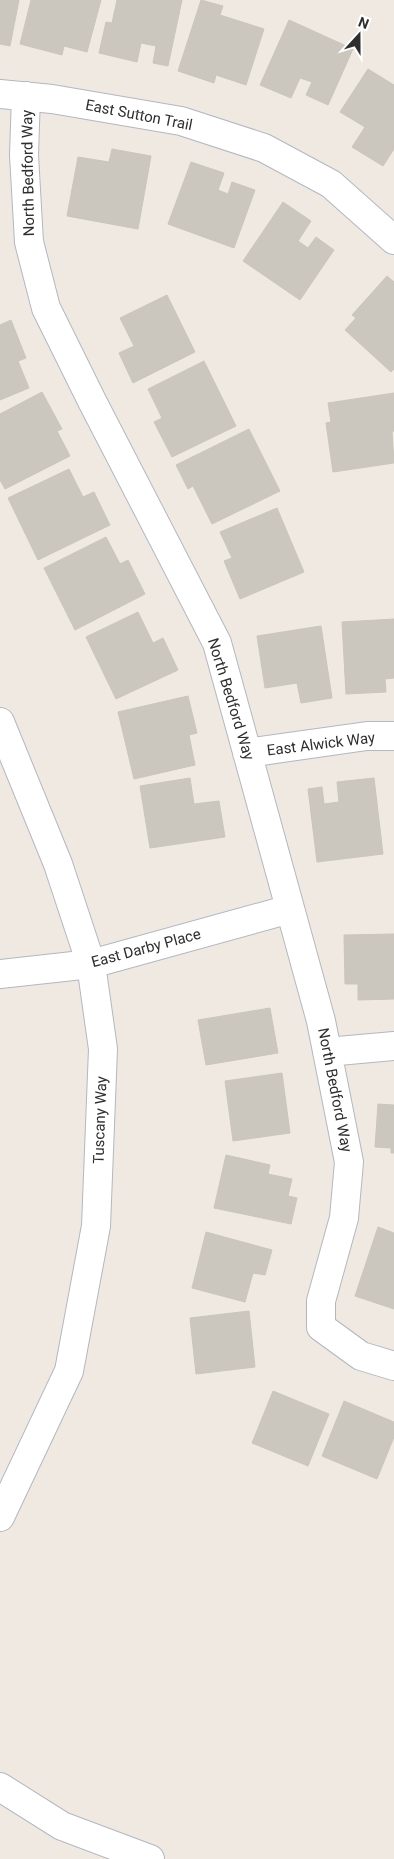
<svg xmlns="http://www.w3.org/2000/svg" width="394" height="1859" font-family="Roboto,sans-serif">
  <rect width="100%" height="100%" fill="#efe9e1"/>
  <path fill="#cbc7bf" stroke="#cbc5ba" d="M 0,0 L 19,0 L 10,46 L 0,44 Z
    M 31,0 L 101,0 L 87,52 L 64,46 L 62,55 L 20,44 Z
    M 117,0 L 182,0 L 168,66 L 153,63 L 156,46 L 141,43 L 137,62 L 99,53 L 106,22 L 112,23 Z
    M 201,0 L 223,6 L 220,15 L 264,29 L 246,85 L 216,75 L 214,83 L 178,71 Z
    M 289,20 L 353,49 L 328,105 L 306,95 L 312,82 L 300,78 L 291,98 L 260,85 Z
    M 368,69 L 394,85 L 394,149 L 383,166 L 352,147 L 365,127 L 340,112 Z
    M 112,149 L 151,156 L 138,229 L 67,216 L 78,157 L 109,162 Z
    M 191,162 L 224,173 L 218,190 L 228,194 L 232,182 L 255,190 L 234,248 L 168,224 Z
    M 283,202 L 311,221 L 298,241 L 308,248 L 316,237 L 334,250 L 300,300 L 243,261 Z
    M 387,276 L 394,282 L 394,369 L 391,372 L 345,330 L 356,318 L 352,315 Z
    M 167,295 L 195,352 L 133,383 L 119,353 L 134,346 L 120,318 Z
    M 11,320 L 26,358 L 18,361 L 29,388 L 0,400 L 0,325 Z
    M 204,361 L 236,426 L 172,457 L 154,422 L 162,418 L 148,389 Z
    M 42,392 L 62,429 L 57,431 L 70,456 L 5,489 L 0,480 L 0,414 Z
    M 394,393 L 394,431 L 392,432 L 394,463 L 333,472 L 326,423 L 331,422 L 328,403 Z
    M 249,429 L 280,491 L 212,524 L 193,486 L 188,489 L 176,465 Z
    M 69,469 L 83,497 L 94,492 L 110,525 L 38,560 L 8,498 Z
    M 277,508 L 304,572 L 240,599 L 224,561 L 232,558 L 220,532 Z
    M 106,537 L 120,564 L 128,560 L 145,594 L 75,630 L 44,568 Z
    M 138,612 L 153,643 L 163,638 L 178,670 L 116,699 L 86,637 Z
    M 394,619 L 394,678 L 385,679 L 386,692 L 346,694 L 342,622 Z
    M 321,626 L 332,698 L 301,703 L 297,683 L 265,688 L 257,636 Z
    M 188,696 L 197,733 L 189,735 L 195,765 L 134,779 L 118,712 Z
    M 190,778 L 194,804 L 219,801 L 225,837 L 150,848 L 140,786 Z
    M 374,778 L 383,854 L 317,862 L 308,789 L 322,787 L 324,804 L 339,802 L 337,782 Z
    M 394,934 L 394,999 L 358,1000 L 358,984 L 345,984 L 344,935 Z
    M 270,1008 L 278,1053 L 206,1065 L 198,1020 Z
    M 282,1073 L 290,1133 L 233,1141 L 225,1081 Z
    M 378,1104 L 394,1105 L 394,1153 L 391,1153 L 391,1148 L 375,1147 Z
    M 226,1155 L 270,1165 L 268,1174 L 292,1179 L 288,1196 L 297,1198 L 291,1224 L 214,1208 Z
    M 378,1227 L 394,1233 L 394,1309 L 355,1296 Z
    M 206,1232 L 272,1250 L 265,1275 L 253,1273 L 245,1302 L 192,1288 Z
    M 249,1311 L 255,1367 L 196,1374 L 190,1318 Z
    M 273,1391 L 329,1414 L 308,1466 L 252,1443 Z
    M 344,1401 L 394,1422 L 394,1437 L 377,1479 L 322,1456 Z"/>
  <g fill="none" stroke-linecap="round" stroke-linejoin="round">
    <defs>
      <path id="minor" d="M 0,94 L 52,99 L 181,121 L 264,148 L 331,184 L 394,240
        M 26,96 L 24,155 L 29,242 L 46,308 L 92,401 L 217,643 L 321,1021 L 349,1162 L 344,1218 L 321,1301 L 321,1327 L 361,1356 L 394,1366
        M 0,722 L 58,864 L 91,964 L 103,1049 L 96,1226 L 69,1371 L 0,1517
        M 247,753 L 367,736 L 394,736
        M 0,974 L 91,964 L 290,909
        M 327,1052 L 394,1046
        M 0,1787 L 62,1826 L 150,1859"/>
    </defs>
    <use href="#minor" stroke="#b4b7c1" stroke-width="30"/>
    <use href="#minor" stroke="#fff" stroke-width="28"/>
  </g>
  <g text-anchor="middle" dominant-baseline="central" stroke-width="5" stroke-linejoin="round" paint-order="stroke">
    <g font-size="15" fill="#2e2e2e" stroke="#fff">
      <text transform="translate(139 115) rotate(11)">East Sutton Trail</text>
      <text transform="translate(28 173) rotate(-91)">North Bedford Way</text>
      <text transform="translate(231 699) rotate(73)">North Bedford Way</text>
      <text transform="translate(321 744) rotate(-7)">East Alwick Way</text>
      <text transform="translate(146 948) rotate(-15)">East Darby Place</text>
      <text transform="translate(335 1090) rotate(79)">North Bedford Way</text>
      <text transform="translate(100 1120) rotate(-88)">Tuscany Way</text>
    </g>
  </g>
  <g transform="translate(359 35) rotate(21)" stroke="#ffffff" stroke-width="4" paint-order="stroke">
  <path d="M0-4L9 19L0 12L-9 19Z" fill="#2e2e2e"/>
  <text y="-8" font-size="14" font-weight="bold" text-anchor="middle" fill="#2e2e2e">N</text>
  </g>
</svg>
